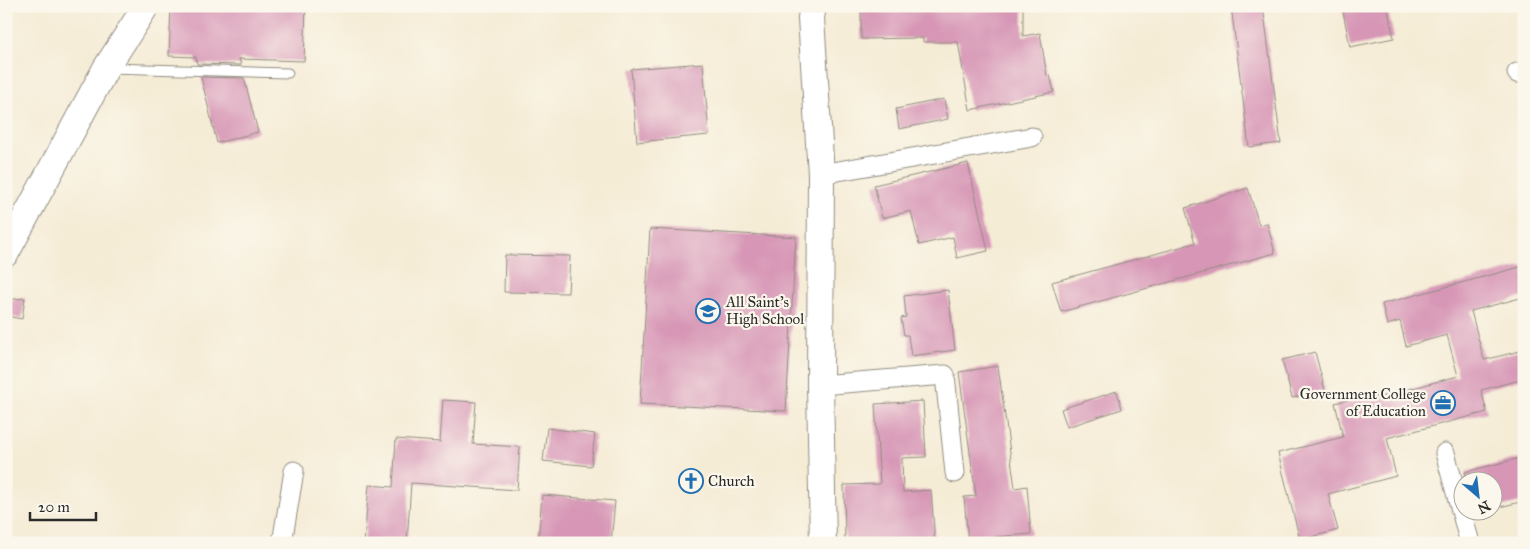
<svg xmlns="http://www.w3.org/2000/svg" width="1530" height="549" font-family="'IM FELL Great Primer',serif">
  <rect width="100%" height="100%" fill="#fbf7ec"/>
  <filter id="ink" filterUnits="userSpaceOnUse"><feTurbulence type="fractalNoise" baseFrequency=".02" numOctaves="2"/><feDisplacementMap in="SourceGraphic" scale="10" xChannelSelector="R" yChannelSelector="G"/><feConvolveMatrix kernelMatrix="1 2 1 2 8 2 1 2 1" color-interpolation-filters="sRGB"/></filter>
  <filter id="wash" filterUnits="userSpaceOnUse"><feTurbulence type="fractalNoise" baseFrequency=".0096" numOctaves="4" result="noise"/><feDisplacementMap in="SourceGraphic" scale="20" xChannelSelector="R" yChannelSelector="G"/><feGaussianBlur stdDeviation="1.12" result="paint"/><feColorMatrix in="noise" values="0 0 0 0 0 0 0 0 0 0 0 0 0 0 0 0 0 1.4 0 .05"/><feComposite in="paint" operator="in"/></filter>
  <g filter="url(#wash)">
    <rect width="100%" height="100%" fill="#f5ecd6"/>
    <g id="blocks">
      <path fill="#d796b6" d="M 171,6 L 306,6 L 304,61 L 239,59 L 241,65 L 197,64 L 196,57 L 169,56 Z
        M 861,6 L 1023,6 L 1023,36 L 1040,33 L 1047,76 L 1050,75 L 1054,92 L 970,110 L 958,42 L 923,42 L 923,38 L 861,39 Z
        M 1231,6 L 1263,6 L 1281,143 L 1249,147 Z
        M 1342,6 L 1387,6 L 1394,38 L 1350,47 Z
        M 703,63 L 709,135 L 637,142 L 631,69 Z
        M 201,77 L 244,78 L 258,132 L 217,143 Z
        M 944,99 L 948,119 L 899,129 L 896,109 Z
        M 968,163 L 988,251 L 957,258 L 953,237 L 919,245 L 911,211 L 882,218 L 874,185 Z
        M 1248,188 L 1259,225 L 1267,223 L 1275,253 L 1061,312 L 1052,282 L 1195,243 L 1185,208 Z
        M 650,229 L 796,237 L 786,411 L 640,404 Z
        M 505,255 L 570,256 L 568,293 L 504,292 Z
        M 1524,266 L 1524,297 L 1471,311 L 1484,360 L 1524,350 L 1524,379 L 1481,390 L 1487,412 L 1387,438 L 1396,476 L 1328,494 L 1338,530 L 1300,540 L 1278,453 L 1343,437 L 1335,403 L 1375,393 L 1376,398 L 1458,376 L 1447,335 L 1406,346 L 1400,321 L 1387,325 L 1382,304 Z
        M 948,290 L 955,350 L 911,356 L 908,335 L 904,335 L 901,318 L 906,317 L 904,296 Z
        M 25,298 L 22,319 L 6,316 L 6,300 Z
        M 1315,352 L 1325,390 L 1292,398 L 1282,360 Z
        M 998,366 L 1015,488 L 1027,486 L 1031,534 L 995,537 L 996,539 L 968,542 L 964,497 L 976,496 L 959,372 Z
        M 1117,391 L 1122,409 L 1067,427 L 1061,409 Z
        M 443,400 L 476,402 L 473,444 L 520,447 L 517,490 L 411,483 L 407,543 L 364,543 L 369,485 L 393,487 L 396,439 L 440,442 Z
        M 923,401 L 926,457 L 902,458 L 903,492 L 931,490 L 935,543 L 845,543 L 844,485 L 880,484 L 875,404 Z
        M 547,428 L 595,434 L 591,466 L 543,461 Z
        M 1524,457 L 1524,501 L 1492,509 L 1492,482 L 1467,482 L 1465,472 Z
        M 542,495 L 615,501 L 611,543 L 538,543 Z"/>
    </g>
  </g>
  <g filter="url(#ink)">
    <use href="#blocks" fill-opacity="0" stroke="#908c80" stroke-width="1"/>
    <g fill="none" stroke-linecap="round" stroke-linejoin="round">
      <defs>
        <path id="lane" d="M 109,68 L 288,73"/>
        <path id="street" d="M 1517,73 L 1524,72
          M 821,174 L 1032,137
          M 820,385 L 945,375 L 955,473
          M 1445,453 L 1470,543
          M 282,543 L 294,471"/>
        <path id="secondary" d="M 813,6 L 811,18 L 821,174 L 820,385 L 823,543
          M 6,253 L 106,68 L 146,6"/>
      </defs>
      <use href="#lane" stroke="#908c80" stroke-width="11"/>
      <use href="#street" stroke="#908c80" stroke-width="21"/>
      <use href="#secondary" stroke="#908c80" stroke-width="28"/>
      <use href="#lane" stroke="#fff" stroke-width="9"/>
      <use href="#street" stroke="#fff" stroke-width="19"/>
      <use href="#secondary" stroke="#fff" stroke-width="26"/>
    </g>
  </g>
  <defs>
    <symbol id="school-ring" viewBox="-11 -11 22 22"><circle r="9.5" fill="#fbf7ec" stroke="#1f6fb2" stroke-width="1.5"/><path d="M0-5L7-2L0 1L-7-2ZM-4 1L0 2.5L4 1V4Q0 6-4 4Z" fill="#1f6fb2"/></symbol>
    <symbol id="office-ring" viewBox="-11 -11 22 22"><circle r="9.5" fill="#fbf7ec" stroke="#1f6fb2" stroke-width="1.5"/><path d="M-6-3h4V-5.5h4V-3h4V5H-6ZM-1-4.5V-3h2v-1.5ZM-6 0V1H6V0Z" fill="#1f6fb2"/></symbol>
    <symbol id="church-ring" viewBox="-11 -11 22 22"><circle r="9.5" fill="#fbf7ec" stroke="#1f6fb2" stroke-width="1.5"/><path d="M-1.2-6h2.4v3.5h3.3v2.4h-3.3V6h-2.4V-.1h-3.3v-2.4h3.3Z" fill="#1f6fb2"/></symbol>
  </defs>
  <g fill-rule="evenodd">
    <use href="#school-ring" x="694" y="297" width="28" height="28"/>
    <use href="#office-ring" x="1429" y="389" width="28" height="28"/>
    <use href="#church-ring" x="677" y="467" width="28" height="28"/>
  </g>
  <g text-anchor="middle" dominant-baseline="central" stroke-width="4.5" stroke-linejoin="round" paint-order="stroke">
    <g font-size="15" fill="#2b2b2b" stroke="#fbf7ec" text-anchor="start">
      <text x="726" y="302">All Saint's<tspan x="726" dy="17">High School</tspan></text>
      <text x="1426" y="394" text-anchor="end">Government College<tspan x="1426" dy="17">of Education</tspan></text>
      <text x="708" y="481">Church</text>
    </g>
  </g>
  <rect width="1530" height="549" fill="none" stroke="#fbf7ec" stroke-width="25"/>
  <g transform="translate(1478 496) rotate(152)"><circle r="24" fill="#fbf7ec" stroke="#a8a59f"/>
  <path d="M0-4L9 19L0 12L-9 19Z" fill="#1f6fb2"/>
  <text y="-8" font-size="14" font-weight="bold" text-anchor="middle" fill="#2b2b2b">N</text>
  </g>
  <path d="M30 512v8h66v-8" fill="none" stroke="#2b2b2b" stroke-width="2.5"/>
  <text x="38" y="512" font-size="15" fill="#2b2b2b" stroke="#fbf7ec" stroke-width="4" paint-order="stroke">20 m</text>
</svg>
